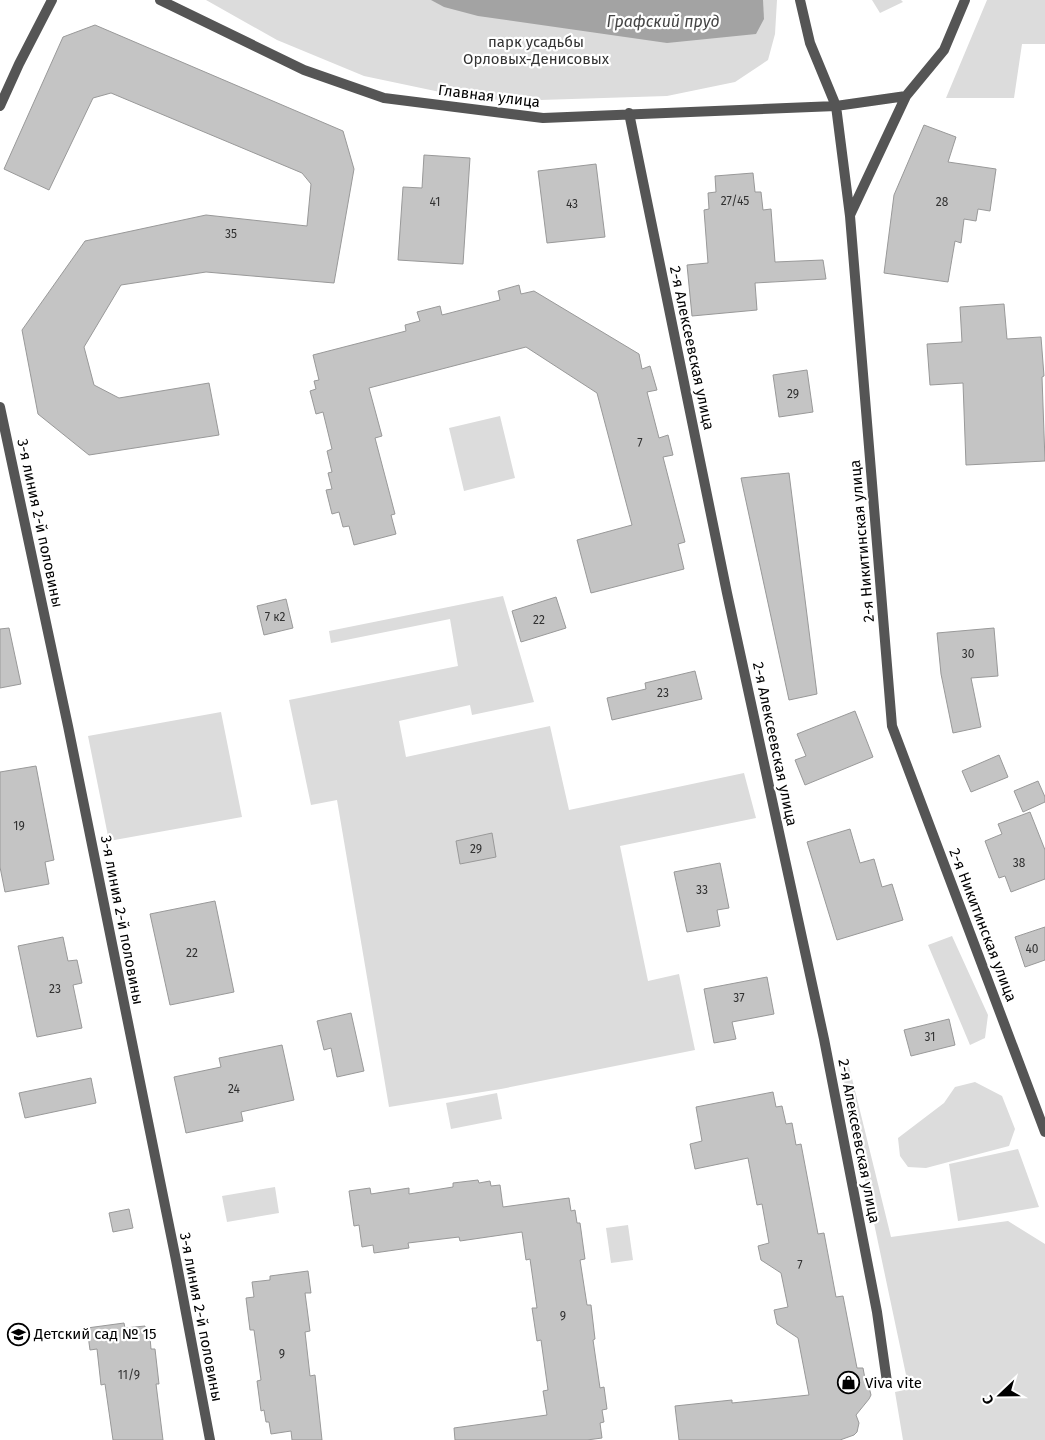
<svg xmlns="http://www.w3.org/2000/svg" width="1045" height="1440" font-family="'Fira Sans',sans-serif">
  <rect width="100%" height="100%" fill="#fff"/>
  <path fill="#dcdcdc" d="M 206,0 L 777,0 L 775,34 L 768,60 L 735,82 L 667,96 L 505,101 L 440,92 L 364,76 L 277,40 Z
    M 872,0 L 901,0 L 903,2 L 880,13 Z
    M 987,0 L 1045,0 L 1045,44 L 1022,44 L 1014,98 L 946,98 Z
    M 500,416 L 515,478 L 464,491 L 449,428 Z
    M 503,596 L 534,702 L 472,715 L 470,705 L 399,721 L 406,757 L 550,726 L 569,810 L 744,773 L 756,818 L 620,846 L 648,981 L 679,974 L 695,1050 L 501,1089 L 389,1107 L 337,800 L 311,805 L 289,700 L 458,666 L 450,619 L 331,643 L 329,631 Z
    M 221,712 L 242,817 L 109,841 L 88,736 Z
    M 952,936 L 988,1015 L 985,1038 L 970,1045 L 928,945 Z
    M 840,1062 L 848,1062 L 891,1237 L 1008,1221 L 1045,1244 L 1045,1440 L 903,1440 L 895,1392 L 909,1389 Z
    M 975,1082 L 1002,1096 L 1015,1129 L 1009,1146 L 926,1168 L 908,1167 L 900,1156 L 898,1138 L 944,1103 L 955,1087 Z
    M 497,1093 L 502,1119 L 451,1129 L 446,1103 Z
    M 1018,1149 L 1039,1207 L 958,1221 L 949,1164 Z
    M 275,1187 L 279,1213 L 227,1222 L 222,1196 Z
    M 628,1225 L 633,1260 L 611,1263 L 606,1228 Z"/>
  <path fill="#a3a3a3" d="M 431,0 L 763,0 L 764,19 L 756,34 L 667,43 L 478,16 L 444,7 Z"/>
  <path fill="#c4c4c4" stroke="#999" d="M 95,25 L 343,131 L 354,169 L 334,283 L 206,272 L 121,285 L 84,347 L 94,385 L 119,398 L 209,383 L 219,435 L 89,455 L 38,414 L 22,330 L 85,241 L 206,215 L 307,226 L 311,184 L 302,173 L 111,93 L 93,98 L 49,190 L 4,169 L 63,37 Z
    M 924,125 L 956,137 L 948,162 L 996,169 L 990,211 L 978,209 L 976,221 L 964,219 L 961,243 L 955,241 L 948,282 L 884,273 L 894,195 Z
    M 424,155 L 470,158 L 463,264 L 398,260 L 403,187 L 422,188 Z
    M 596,164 L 605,237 L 547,243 L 538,171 Z
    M 753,173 L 755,192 L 761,192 L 763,210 L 771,209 L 775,262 L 823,260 L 826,279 L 755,283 L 757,310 L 692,316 L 687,265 L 708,263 L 704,210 L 709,209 L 708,193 L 716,192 L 715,176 Z
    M 519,285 L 521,294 L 534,291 L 639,354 L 642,369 L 650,366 L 657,390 L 647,392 L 659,438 L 668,435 L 673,455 L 663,457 L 685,542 L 678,544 L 684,569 L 591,593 L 577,540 L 632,525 L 597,393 L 526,347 L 369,388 L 382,436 L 375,438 L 395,514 L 391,515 L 396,534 L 354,545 L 349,526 L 343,527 L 339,512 L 332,514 L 326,490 L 332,489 L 328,473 L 332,472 L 327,451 L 332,449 L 323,412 L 316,414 L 310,391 L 316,389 L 314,381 L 319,380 L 313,355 L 406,331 L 405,325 L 420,321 L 417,312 L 440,306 L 442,315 L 500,300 L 498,291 Z
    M 1004,304 L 1007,339 L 1041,337 L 1044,376 L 1042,377 L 1045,461 L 966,465 L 963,383 L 930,385 L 927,344 L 962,342 L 960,307 Z
    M 807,370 L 813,412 L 779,417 L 773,375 Z
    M 789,473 L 817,694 L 789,700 L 741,478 Z
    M 556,597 L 566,628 L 521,642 L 512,611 Z
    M 286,599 L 293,628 L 264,635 L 257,606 Z
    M 9,628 L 21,684 L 0,688 L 0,629 Z
    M 994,628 L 998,676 L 971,678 L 981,727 L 953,733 L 941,674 L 937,633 Z
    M 695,671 L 702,699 L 612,720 L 607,698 L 646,689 L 645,683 Z
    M 855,711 L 873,757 L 805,785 L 795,760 L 806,756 L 797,734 Z
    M 999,755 L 1008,777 L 971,792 L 962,771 Z
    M 36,766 L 54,860 L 45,862 L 49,884 L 5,892 L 0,867 L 0,772 Z
    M 1038,781 L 1045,797 L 1045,802 L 1023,812 L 1014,791 Z
    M 1030,812 L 1045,850 L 1045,879 L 1011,892 L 1005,876 L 999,878 L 985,841 L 1002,834 L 998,824 Z
    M 850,829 L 860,863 L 874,859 L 882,887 L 892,884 L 903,920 L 837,940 L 807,842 Z
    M 492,833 L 496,857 L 460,864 L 456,841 Z
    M 720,863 L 729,908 L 717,910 L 720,926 L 687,932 L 674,872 Z
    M 215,901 L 234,992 L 170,1005 L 150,914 Z
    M 1045,927 L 1045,960 L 1025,967 L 1015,937 Z
    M 63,937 L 68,961 L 77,960 L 82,983 L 73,985 L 82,1028 L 37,1037 L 18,946 Z
    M 767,977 L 774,1014 L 732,1022 L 736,1039 L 714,1043 L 704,989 Z
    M 351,1013 L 364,1071 L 337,1077 L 331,1048 L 324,1050 L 317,1021 Z
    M 949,1019 L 955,1045 L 911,1056 L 904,1030 Z
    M 282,1045 L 294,1100 L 241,1112 L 243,1121 L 186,1133 L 174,1077 L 221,1067 L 219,1058 Z
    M 91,1078 L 96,1103 L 25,1118 L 19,1093 Z
    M 773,1092 L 776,1107 L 782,1106 L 786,1124 L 792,1123 L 796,1145 L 801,1144 L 818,1234 L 824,1233 L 836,1297 L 843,1296 L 857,1368 L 863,1368 L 866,1384 L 869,1387 L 871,1395 L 869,1399 L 856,1415 L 859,1423 L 857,1432 L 854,1435 L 840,1440 L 679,1440 L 675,1406 L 732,1400 L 732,1403 L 809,1395 L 798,1338 L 777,1324 L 774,1310 L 788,1307 L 781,1273 L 761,1260 L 758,1246 L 769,1243 L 762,1204 L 757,1205 L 748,1158 L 695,1169 L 690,1144 L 702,1141 L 696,1107 Z
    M 478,1180 L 479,1183 L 490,1181 L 491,1186 L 500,1185 L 503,1207 L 569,1198 L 571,1211 L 575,1210 L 577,1223 L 580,1223 L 585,1259 L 580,1260 L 587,1305 L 591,1305 L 595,1339 L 593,1340 L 600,1388 L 604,1387 L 607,1409 L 602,1410 L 604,1422 L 600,1423 L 602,1438 L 587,1440 L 455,1440 L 454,1428 L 547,1415 L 543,1391 L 548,1390 L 541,1340 L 537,1341 L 532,1308 L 537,1308 L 530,1259 L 526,1260 L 522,1232 L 460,1241 L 459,1237 L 408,1243 L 409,1248 L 374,1253 L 373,1245 L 362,1247 L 359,1225 L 354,1226 L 349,1191 L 370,1188 L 371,1194 L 409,1188 L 409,1194 L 453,1187 L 453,1183 Z
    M 129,1209 L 133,1228 L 113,1232 L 109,1213 Z
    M 308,1271 L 311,1293 L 305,1293 L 310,1331 L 305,1332 L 310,1376 L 315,1375 L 322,1440 L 292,1440 L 291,1431 L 271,1434 L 269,1422 L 266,1422 L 264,1410 L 261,1411 L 257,1381 L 261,1380 L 254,1330 L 250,1330 L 246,1298 L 254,1297 L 252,1282 L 270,1280 L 270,1276 Z
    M 124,1323 L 125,1328 L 145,1326 L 146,1337 L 150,1337 L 151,1349 L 155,1349 L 159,1384 L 156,1384 L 163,1440 L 113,1440 L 105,1384 L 101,1385 L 97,1349 L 90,1350 L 87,1328 Z"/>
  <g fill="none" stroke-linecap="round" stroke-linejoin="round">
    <path stroke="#555" stroke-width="10" d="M 160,0 L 304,70 L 384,98 L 543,118 L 836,106 L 906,96 L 944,50 L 965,0
      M 800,0 L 810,43 L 836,106 L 850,216 L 892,726 L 1045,1132
      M 0,106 L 19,64 L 52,0
      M 629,113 L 727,593 L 824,1039 L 877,1312 L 887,1382
      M 850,215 L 906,96
      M 0,407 L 68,726 L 176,1260 L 210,1440"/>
  </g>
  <defs>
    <symbol id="school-ring" viewBox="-11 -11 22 22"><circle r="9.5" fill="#fff" stroke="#000" stroke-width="1.5"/><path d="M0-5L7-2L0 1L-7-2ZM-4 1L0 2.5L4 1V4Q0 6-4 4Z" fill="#000"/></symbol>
    <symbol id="shop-ring" viewBox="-11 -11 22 22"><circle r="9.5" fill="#fff" stroke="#000" stroke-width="1.5"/><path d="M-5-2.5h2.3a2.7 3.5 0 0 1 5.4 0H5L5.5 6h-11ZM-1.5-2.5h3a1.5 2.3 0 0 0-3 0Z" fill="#000"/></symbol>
  </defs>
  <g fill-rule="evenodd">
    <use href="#school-ring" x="6" y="1322" width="25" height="25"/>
    <use href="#shop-ring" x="836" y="1370" width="25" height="25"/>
  </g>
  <g text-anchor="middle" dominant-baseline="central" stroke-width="4.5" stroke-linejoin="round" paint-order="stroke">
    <g font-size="12" fill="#313131">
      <text x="735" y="201">27/45</text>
      <text x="435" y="202">41</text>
      <text x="942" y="202">28</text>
      <text x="572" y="204">43</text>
      <text x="231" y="234">35</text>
      <text x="793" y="394">29</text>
      <text x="640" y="443">7</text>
      <text x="275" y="617">7 к2</text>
      <text x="539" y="620">22</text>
      <text x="968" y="654">30</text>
      <text x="663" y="693">23</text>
      <text x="19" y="826">19</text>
      <text x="476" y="849">29</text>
      <text x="1019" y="863">38</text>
      <text x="702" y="890">33</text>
      <text x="1032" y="949">40</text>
      <text x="192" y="953">22</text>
      <text x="55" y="989">23</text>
      <text x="739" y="998">37</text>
      <text x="930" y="1037">31</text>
      <text x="234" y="1089">24</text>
      <text x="800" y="1265">7</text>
      <text x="563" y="1316">9</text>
      <text x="282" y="1354">9</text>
      <text x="129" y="1375">11/9</text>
    </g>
    <g font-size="15" fill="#333" stroke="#fff">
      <text x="536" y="42">парк усадьбы<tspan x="536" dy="17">Орловых-Денисовых</tspan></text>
    </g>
    <g font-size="15" fill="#000" stroke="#fff">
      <text transform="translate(489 96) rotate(7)">Главная улица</text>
      <text transform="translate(692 348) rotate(78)">2-я Алексеевская улица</text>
      <text transform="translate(40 523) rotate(78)">3-я линия 2-й половины</text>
      <text transform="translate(862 541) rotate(-95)">2-я Никитинская улица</text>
      <text transform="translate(775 744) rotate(78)">2-я Алексеевская улица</text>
      <text transform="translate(122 920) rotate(79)">3-я линия 2-й половины</text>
      <text transform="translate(983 925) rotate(69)">2-я Никитинская улица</text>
      <text transform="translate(859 1141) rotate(79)">2-я Алексеевская улица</text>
      <text transform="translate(201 1317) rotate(79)">3-я линия 2-й половины</text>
    </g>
    <g font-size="15" fill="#000" stroke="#fff" text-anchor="start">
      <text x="34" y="1334">Детский сад № 15</text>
      <text x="865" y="1383">Viva vite</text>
    </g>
    <g font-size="16" font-style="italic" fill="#444" stroke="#fff">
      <text x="663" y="21">Графский пруд</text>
    </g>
  </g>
  <g transform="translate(1000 1395) rotate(248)" stroke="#ffffff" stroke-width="4" paint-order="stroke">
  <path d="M0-4L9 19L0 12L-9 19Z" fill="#000000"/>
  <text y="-8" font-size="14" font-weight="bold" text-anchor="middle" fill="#000000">С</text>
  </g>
</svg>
